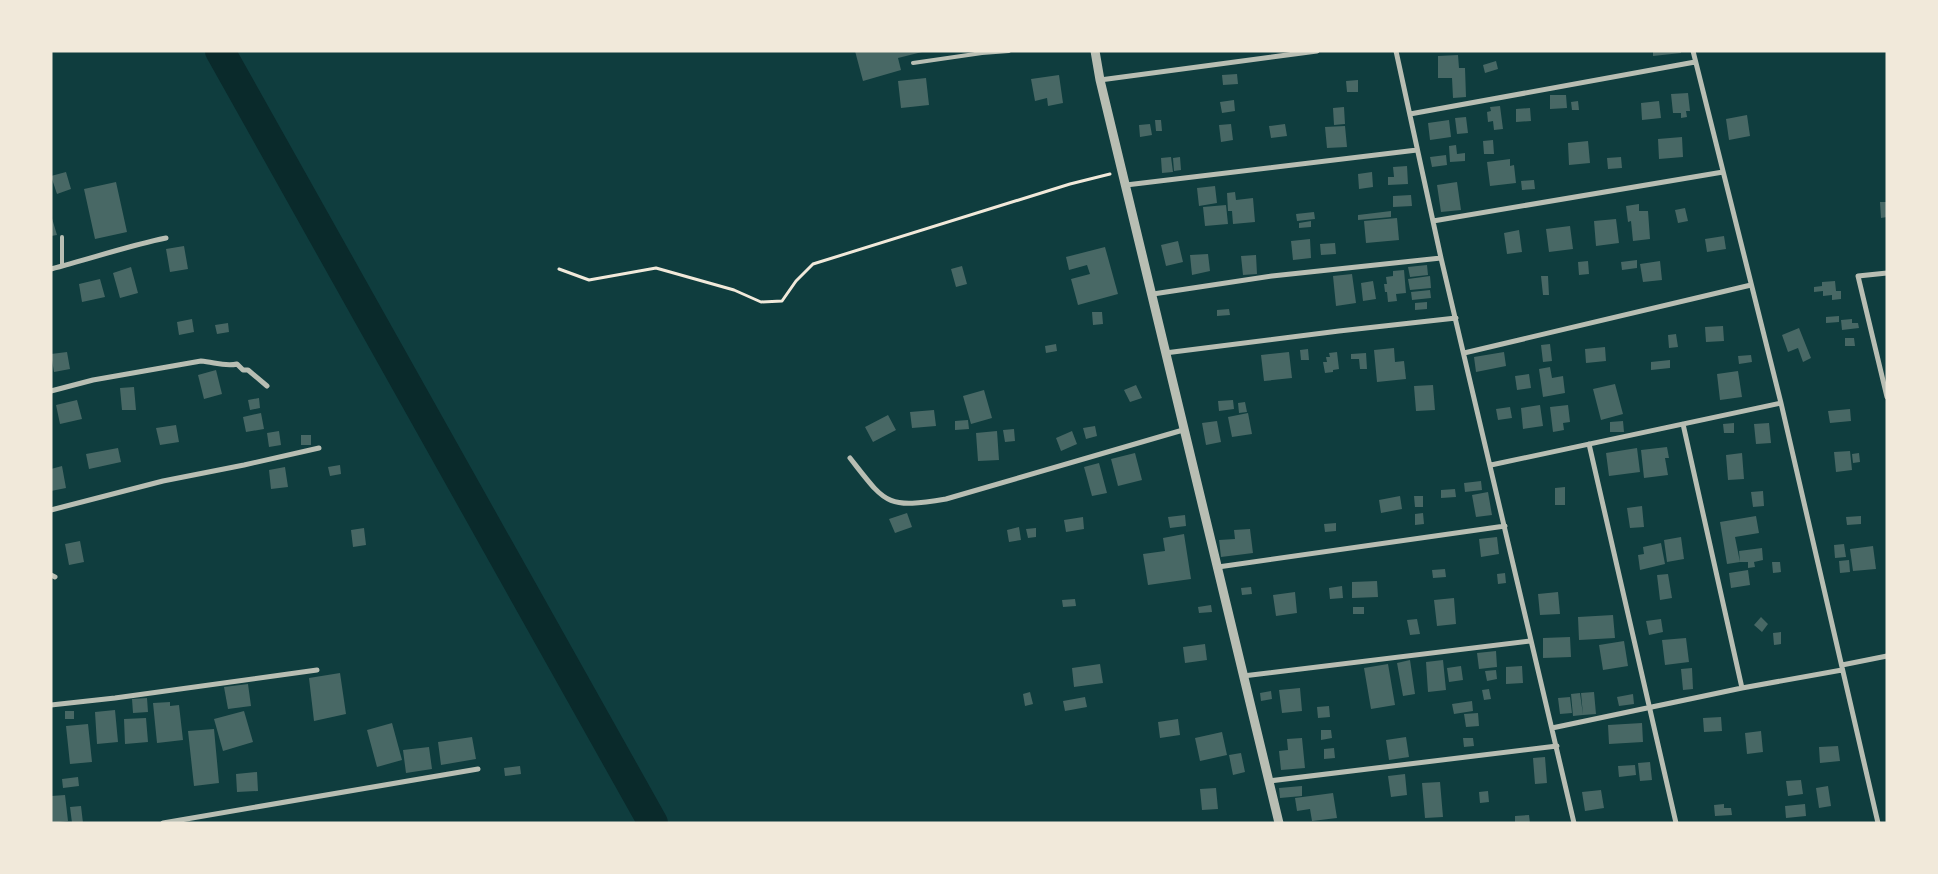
<svg xmlns="http://www.w3.org/2000/svg" width="1938" height="874" font-family="Rubik,sans-serif">
  <rect width="100%" height="100%" fill="#0f3d3e"/>
  <g fill="none" stroke-linecap="round" stroke-linejoin="round">
    <path stroke="#0a2a2b" stroke-width="30" d="M 220,51 L 653,823"/>
  </g>
  <path fill="#486865" d="M 855,51 L 922,51 L 922,52 L 898,58 L 901,70 L 863,81 Z
    M 1653,51 L 1681,51 L 1681,53 L 1653,56 Z
    M 1458,55 L 1459,68 L 1465,68 L 1466,97 L 1453,98 L 1452,78 L 1438,78 L 1438,56 Z
    M 1496,61 L 1498,69 L 1485,73 L 1483,65 Z
    M 1237,74 L 1238,84 L 1223,85 L 1222,75 Z
    M 1059,75 L 1063,103 L 1048,106 L 1047,98 L 1035,101 L 1031,79 Z
    M 926,78 L 929,105 L 901,108 L 898,81 Z
    M 1358,80 L 1358,92 L 1347,92 L 1346,81 Z
    M 1688,93 L 1690,111 L 1686,111 L 1687,117 L 1681,118 L 1681,113 L 1673,113 L 1671,94 Z
    M 1550,95 L 1566,95 L 1567,108 L 1550,109 Z
    M 1234,100 L 1235,111 L 1222,113 L 1220,102 Z
    M 1578,101 L 1579,110 L 1572,110 L 1571,102 Z
    M 1659,101 L 1661,118 L 1642,120 L 1641,103 Z
    M 1500,106 L 1503,129 L 1494,130 L 1493,121 L 1488,122 L 1487,112 L 1491,111 L 1490,107 Z
    M 1344,107 L 1345,124 L 1334,125 L 1333,108 Z
    M 1530,108 L 1531,121 L 1516,122 L 1516,109 Z
    M 1747,115 L 1750,136 L 1729,140 L 1726,119 Z
    M 1466,117 L 1468,133 L 1457,134 L 1455,118 Z
    M 1155,120 L 1161,120 L 1162,131 L 1156,131 Z
    M 1449,120 L 1451,137 L 1430,140 L 1428,123 Z
    M 1150,124 L 1152,135 L 1140,137 L 1139,125 Z
    M 1231,124 L 1233,140 L 1221,142 L 1219,125 Z
    M 1285,124 L 1287,136 L 1271,138 L 1269,126 Z
    M 1345,126 L 1347,147 L 1327,148 L 1325,127 Z
    M 1682,137 L 1683,157 L 1659,159 L 1658,139 Z
    M 1493,140 L 1494,154 L 1484,154 L 1483,141 Z
    M 1588,141 L 1590,163 L 1569,165 L 1568,143 Z
    M 1456,145 L 1457,154 L 1465,153 L 1465,161 L 1450,162 L 1449,146 Z
    M 1446,155 L 1447,165 L 1432,167 L 1430,157 Z
    M 1171,157 L 1173,172 L 1162,173 L 1161,158 Z
    M 1180,157 L 1181,170 L 1174,171 L 1173,158 Z
    M 1621,157 L 1622,168 L 1608,169 L 1607,158 Z
    M 1510,159 L 1510,166 L 1514,165 L 1516,183 L 1490,186 L 1487,162 Z
    M 1407,166 L 1408,184 L 1388,185 L 1388,177 L 1394,177 L 1393,167 Z
    M 66,172 L 71,189 L 57,194 L 51,176 Z
    M 1372,172 L 1373,187 L 1359,189 L 1358,174 Z
    M 1534,180 L 1535,189 L 1522,190 L 1521,181 Z
    M 116,182 L 127,232 L 95,239 L 84,189 Z
    M 1457,182 L 1461,210 L 1441,212 L 1437,185 Z
    M 1215,186 L 1217,203 L 1199,206 L 1197,188 Z
    M 1235,192 L 1236,200 L 1253,198 L 1255,222 L 1233,224 L 1232,211 L 1228,211 L 1227,193 Z
    M 1411,195 L 1412,206 L 1393,207 L 1393,196 Z
    M 1880,202 L 1887,202 L 1887,217 L 1881,218 Z
    M 1639,204 L 1639,211 L 1648,211 L 1650,239 L 1633,241 L 1631,221 L 1628,222 L 1626,206 Z
    M 1226,205 L 1228,224 L 1205,226 L 1203,207 Z
    M 1685,208 L 1688,221 L 1678,223 L 1675,210 Z
    M 1391,211 L 1391,217 L 1358,220 L 1358,215 Z
    M 1314,212 L 1315,219 L 1297,221 L 1296,214 Z
    M 51,215 L 57,235 L 51,236 Z
    M 1397,218 L 1399,240 L 1366,243 L 1364,221 Z
    M 1616,219 L 1619,243 L 1596,246 L 1594,221 Z
    M 1311,221 L 1311,227 L 1299,228 L 1299,223 Z
    M 1570,226 L 1573,249 L 1549,252 L 1546,229 Z
    M 1519,230 L 1522,252 L 1507,254 L 1504,233 Z
    M 1724,236 L 1726,249 L 1707,252 L 1705,239 Z
    M 1310,239 L 1311,258 L 1293,260 L 1291,241 Z
    M 1178,241 L 1183,262 L 1166,266 L 1161,245 Z
    M 1335,243 L 1336,254 L 1321,255 L 1320,244 Z
    M 184,246 L 188,269 L 170,272 L 166,249 Z
    M 1105,247 L 1118,294 L 1078,305 L 1071,279 L 1090,274 L 1087,265 L 1069,270 L 1066,257 Z
    M 1208,254 L 1210,271 L 1192,275 L 1190,255 Z
    M 1256,255 L 1257,274 L 1243,275 L 1241,256 Z
    M 1637,260 L 1637,268 L 1622,270 L 1621,262 Z
    M 1588,261 L 1589,274 L 1579,275 L 1578,262 Z
    M 1660,261 L 1662,280 L 1643,282 L 1640,264 Z
    M 1427,265 L 1428,275 L 1410,277 L 1408,267 Z
    M 962,266 L 967,284 L 956,287 L 951,269 Z
    M 131,267 L 138,293 L 120,298 L 113,273 Z
    M 1404,270 L 1406,293 L 1396,294 L 1397,301 L 1388,302 L 1387,292 L 1385,292 L 1384,284 L 1387,284 L 1386,277 L 1393,276 L 1393,271 Z
    M 1352,274 L 1356,303 L 1336,306 L 1333,276 Z
    M 1430,276 L 1431,288 L 1410,290 L 1408,279 Z
    M 1541,276 L 1548,276 L 1549,295 L 1543,295 Z
    M 100,279 L 105,297 L 82,302 L 79,284 Z
    M 1373,281 L 1376,299 L 1363,301 L 1361,283 Z
    M 1835,281 L 1836,291 L 1841,291 L 1841,299 L 1832,300 L 1832,295 L 1823,296 L 1823,291 L 1814,292 L 1814,287 L 1822,286 L 1822,282 Z
    M 1430,290 L 1431,298 L 1412,300 L 1411,292 Z
    M 1427,302 L 1427,309 L 1415,310 L 1415,303 Z
    M 1229,309 L 1230,315 L 1217,316 L 1217,310 Z
    M 1092,312 L 1102,312 L 1103,324 L 1093,325 Z
    M 1839,316 L 1839,322 L 1826,323 L 1826,317 Z
    M 192,319 L 194,332 L 179,335 L 177,322 Z
    M 1852,319 L 1852,323 L 1858,323 L 1859,328 L 1842,330 L 1841,320 Z
    M 228,323 L 229,332 L 217,334 L 215,325 Z
    M 1723,326 L 1724,341 L 1706,342 L 1705,327 Z
    M 1799,328 L 1811,358 L 1803,362 L 1798,348 L 1788,352 L 1782,335 Z
    M 1676,334 L 1678,347 L 1669,348 L 1668,335 Z
    M 1845,338 L 1854,338 L 1855,346 L 1845,346 Z
    M 1056,344 L 1057,351 L 1046,353 L 1045,346 Z
    M 1550,344 L 1552,361 L 1543,362 L 1541,345 Z
    M 1605,347 L 1606,361 L 1586,363 L 1585,349 Z
    M 1394,348 L 1395,362 L 1404,361 L 1406,379 L 1377,382 L 1374,350 Z
    M 1308,349 L 1309,360 L 1301,360 L 1300,350 Z
    M 67,352 L 70,369 L 54,372 L 51,354 Z
    M 1289,352 L 1292,378 L 1264,381 L 1261,355 Z
    M 1337,352 L 1339,369 L 1333,370 L 1333,372 L 1325,373 L 1323,362 L 1327,362 L 1326,357 L 1330,357 L 1329,353 Z
    M 1504,352 L 1506,366 L 1476,372 L 1474,357 Z
    M 1366,353 L 1367,369 L 1360,369 L 1359,359 L 1351,359 L 1351,354 Z
    M 1751,355 L 1752,362 L 1739,364 L 1738,356 Z
    M 1670,360 L 1670,368 L 1651,370 L 1651,362 Z
    M 1550,367 L 1552,378 L 1563,376 L 1565,393 L 1543,397 L 1539,369 Z
    M 216,370 L 222,394 L 204,399 L 198,375 Z
    M 1738,371 L 1742,397 L 1720,400 L 1717,374 Z
    M 1529,374 L 1531,388 L 1517,390 L 1515,376 Z
    M 1615,384 L 1623,414 L 1601,420 L 1593,389 Z
    M 1136,385 L 1142,398 L 1130,402 L 1124,390 Z
    M 1433,385 L 1435,410 L 1416,411 L 1414,386 Z
    M 134,387 L 136,410 L 122,410 L 120,388 Z
    M 984,390 L 992,418 L 971,424 L 963,396 Z
    M 259,398 L 260,408 L 250,410 L 248,400 Z
    M 77,400 L 82,419 L 60,424 L 56,405 Z
    M 1233,400 L 1234,409 L 1219,411 L 1218,401 Z
    M 1245,402 L 1247,412 L 1239,413 L 1238,403 Z
    M 1540,405 L 1543,426 L 1523,429 L 1521,408 Z
    M 1568,405 L 1570,422 L 1563,423 L 1564,430 L 1553,432 L 1550,407 Z
    M 1510,407 L 1512,418 L 1498,420 L 1496,409 Z
    M 1850,409 L 1851,421 L 1830,423 L 1828,411 Z
    M 934,410 L 936,426 L 912,428 L 910,412 Z
    M 261,413 L 264,429 L 246,432 L 243,417 Z
    M 1248,413 L 1252,434 L 1232,437 L 1228,417 Z
    M 888,415 L 896,430 L 873,442 L 865,427 Z
    M 968,420 L 969,429 L 955,430 L 955,421 Z
    M 1217,421 L 1221,442 L 1206,445 L 1202,423 Z
    M 1623,421 L 1624,432 L 1610,432 L 1610,422 Z
    M 1734,423 L 1734,433 L 1724,433 L 1723,424 Z
    M 1769,423 L 1771,443 L 1756,444 L 1754,424 Z
    M 176,425 L 179,442 L 160,445 L 156,428 Z
    M 1095,426 L 1097,436 L 1086,439 L 1083,428 Z
    M 1014,429 L 1015,441 L 1005,442 L 1003,430 Z
    M 279,431 L 281,445 L 269,447 L 267,433 Z
    M 997,431 L 999,460 L 978,461 L 976,433 Z
    M 1072,431 L 1077,444 L 1061,451 L 1056,438 Z
    M 301,435 L 311,435 L 311,445 L 301,445 Z
    M 1667,447 L 1669,458 L 1665,458 L 1668,475 L 1644,478 L 1641,450 Z
    M 118,448 L 121,462 L 89,469 L 86,454 Z
    M 1637,448 L 1640,472 L 1609,476 L 1606,453 Z
    M 1850,451 L 1852,470 L 1836,472 L 1834,452 Z
    M 1135,453 L 1142,480 L 1118,486 L 1111,459 Z
    M 1742,453 L 1744,479 L 1728,480 L 1726,455 Z
    M 1859,453 L 1860,462 L 1853,463 L 1852,454 Z
    M 1099,463 L 1107,493 L 1092,496 L 1084,467 Z
    M 340,465 L 341,474 L 330,476 L 328,467 Z
    M 62,466 L 66,488 L 51,491 L 51,469 Z
    M 285,467 L 288,487 L 271,489 L 269,470 Z
    M 1481,481 L 1482,490 L 1465,492 L 1464,483 Z
    M 1565,487 L 1565,505 L 1555,505 L 1555,488 Z
    M 1455,489 L 1456,497 L 1441,498 L 1441,490 Z
    M 1763,491 L 1764,506 L 1753,507 L 1751,492 Z
    M 1488,492 L 1492,515 L 1476,517 L 1472,495 Z
    M 1400,496 L 1402,509 L 1381,513 L 1379,500 Z
    M 1414,496 L 1423,496 L 1423,507 L 1415,507 Z
    M 1642,506 L 1644,527 L 1630,528 L 1627,508 Z
    M 907,513 L 912,527 L 895,533 L 889,519 Z
    M 1423,513 L 1424,524 L 1415,525 L 1415,514 Z
    M 1185,515 L 1186,526 L 1170,528 L 1168,517 Z
    M 1756,516 L 1759,533 L 1735,537 L 1740,562 L 1727,564 L 1720,522 Z
    M 1861,516 L 1861,524 L 1847,525 L 1846,517 Z
    M 1083,517 L 1084,529 L 1066,532 L 1064,520 Z
    M 1336,523 L 1336,531 L 1325,532 L 1324,524 Z
    M 1019,527 L 1021,540 L 1009,542 L 1007,530 Z
    M 364,528 L 366,545 L 353,547 L 351,530 Z
    M 1036,528 L 1036,537 L 1028,538 L 1026,529 Z
    M 1250,529 L 1253,553 L 1221,557 L 1219,540 L 1235,539 L 1234,530 Z
    M 1184,534 L 1191,579 L 1148,585 L 1143,554 L 1165,551 L 1163,538 Z
    M 1497,537 L 1499,554 L 1481,557 L 1479,539 Z
    M 1681,537 L 1684,559 L 1667,562 L 1664,540 Z
    M 80,541 L 84,562 L 69,565 L 65,544 Z
    M 1661,543 L 1665,564 L 1640,570 L 1638,555 L 1644,554 L 1643,547 Z
    M 1844,544 L 1846,557 L 1835,558 L 1834,545 Z
    M 1873,546 L 1876,569 L 1853,571 L 1850,549 Z
    M 1762,548 L 1763,560 L 1754,562 L 1755,567 L 1748,568 L 1748,562 L 1740,562 L 1739,551 Z
    M 1849,560 L 1850,572 L 1840,573 L 1839,561 Z
    M 1772,562 L 1780,562 L 1781,572 L 1773,573 Z
    M 1445,569 L 1446,577 L 1433,578 L 1432,570 Z
    M 1748,570 L 1750,585 L 1731,588 L 1729,573 Z
    M 1505,573 L 1506,583 L 1498,584 L 1497,574 Z
    M 1668,574 L 1672,598 L 1660,600 L 1657,575 Z
    M 1377,581 L 1378,597 L 1352,598 L 1352,582 Z
    M 1342,586 L 1343,598 L 1330,599 L 1329,588 Z
    M 1251,587 L 1252,594 L 1242,595 L 1241,588 Z
    M 1295,592 L 1297,613 L 1276,616 L 1273,595 Z
    M 1558,592 L 1560,614 L 1540,615 L 1538,594 Z
    M 1454,598 L 1456,624 L 1437,626 L 1434,600 Z
    M 1075,599 L 1076,606 L 1063,607 L 1062,600 Z
    M 1211,605 L 1212,612 L 1199,613 L 1198,607 Z
    M 1353,607 L 1364,607 L 1364,614 L 1353,614 Z
    M 1613,615 L 1615,638 L 1579,640 L 1578,617 Z
    M 1761,617 L 1768,624 L 1762,632 L 1754,625 Z
    M 1417,619 L 1420,634 L 1410,635 L 1407,620 Z
    M 1661,619 L 1663,632 L 1649,635 L 1646,621 Z
    M 1781,632 L 1781,644 L 1774,645 L 1773,633 Z
    M 1570,637 L 1571,657 L 1543,658 L 1543,638 Z
    M 1686,638 L 1689,662 L 1665,665 L 1662,640 Z
    M 1624,641 L 1628,666 L 1603,670 L 1599,645 Z
    M 1205,644 L 1207,660 L 1185,663 L 1183,647 Z
    M 1496,651 L 1497,667 L 1479,669 L 1477,653 Z
    M 1410,660 L 1415,694 L 1403,696 L 1397,663 Z
    M 1443,660 L 1446,690 L 1428,692 L 1426,662 Z
    M 1100,664 L 1103,683 L 1074,687 L 1072,668 Z
    M 1388,664 L 1395,705 L 1371,709 L 1364,668 Z
    M 1461,666 L 1463,680 L 1449,682 L 1447,668 Z
    M 1522,666 L 1523,683 L 1506,684 L 1506,667 Z
    M 1692,668 L 1693,689 L 1683,690 L 1681,669 Z
    M 1496,670 L 1497,679 L 1487,681 L 1485,671 Z
    M 340,673 L 346,714 L 314,721 L 309,678 Z
    M 248,684 L 251,706 L 228,709 L 224,687 Z
    M 1300,688 L 1302,711 L 1282,713 L 1279,690 Z
    M 1489,689 L 1491,699 L 1484,700 L 1482,690 Z
    M 1271,691 L 1272,699 L 1261,701 L 1260,693 Z
    M 1030,692 L 1033,704 L 1025,706 L 1023,694 Z
    M 1594,692 L 1596,714 L 1583,715 L 1581,693 Z
    M 1580,693 L 1583,715 L 1573,716 L 1571,694 Z
    M 1633,694 L 1634,704 L 1619,706 L 1617,697 Z
    M 1085,697 L 1087,707 L 1065,711 L 1063,701 Z
    M 1570,697 L 1572,713 L 1560,714 L 1558,698 Z
    M 147,698 L 148,712 L 133,713 L 132,699 Z
    M 1472,701 L 1473,711 L 1454,714 L 1452,704 Z
    M 170,702 L 170,706 L 179,705 L 183,740 L 157,743 L 153,703 Z
    M 1329,706 L 1330,717 L 1318,718 L 1317,707 Z
    M 115,710 L 118,742 L 97,744 L 95,712 Z
    M 65,711 L 74,711 L 74,719 L 65,719 Z
    M 244,711 L 253,742 L 223,751 L 214,719 Z
    M 1478,713 L 1479,726 L 1466,727 L 1464,714 Z
    M 1721,717 L 1722,731 L 1704,732 L 1703,718 Z
    M 146,718 L 148,742 L 125,744 L 124,719 Z
    M 1178,719 L 1180,735 L 1160,738 L 1158,722 Z
    M 392,723 L 402,760 L 377,767 L 367,730 Z
    M 1642,723 L 1643,742 L 1609,744 L 1608,725 Z
    M 88,724 L 92,762 L 70,764 L 66,726 Z
    M 214,729 L 219,783 L 194,786 L 188,731 Z
    M 1321,730 L 1331,730 L 1332,738 L 1321,740 Z
    M 1761,731 L 1763,752 L 1747,754 L 1745,733 Z
    M 1222,732 L 1227,755 L 1200,761 L 1195,738 Z
    M 472,737 L 476,759 L 441,765 L 438,742 Z
    M 1406,737 L 1409,757 L 1389,760 L 1386,740 Z
    M 1302,738 L 1305,768 L 1281,770 L 1279,751 L 1288,750 L 1287,739 Z
    M 1463,738 L 1473,738 L 1474,746 L 1464,747 Z
    M 1838,746 L 1840,761 L 1820,763 L 1819,747 Z
    M 429,747 L 432,769 L 406,773 L 403,750 Z
    M 1334,748 L 1335,758 L 1324,759 L 1324,749 Z
    M 1241,753 L 1245,772 L 1233,775 L 1229,755 Z
    M 1545,757 L 1547,783 L 1535,784 L 1533,758 Z
    M 1650,762 L 1652,780 L 1640,781 L 1638,763 Z
    M 1635,765 L 1636,775 L 1619,777 L 1618,766 Z
    M 520,766 L 521,774 L 505,776 L 504,768 Z
    M 257,772 L 258,791 L 237,792 L 236,774 Z
    M 1405,774 L 1407,795 L 1391,797 L 1388,776 Z
    M 78,777 L 79,786 L 63,788 L 62,779 Z
    M 1801,780 L 1803,794 L 1788,796 L 1786,781 Z
    M 1440,782 L 1443,817 L 1425,818 L 1422,783 Z
    M 1302,786 L 1302,796 L 1280,798 L 1279,788 Z
    M 1828,786 L 1831,806 L 1819,808 L 1816,788 Z
    M 1216,788 L 1218,809 L 1202,810 L 1200,789 Z
    M 1601,790 L 1604,808 L 1585,811 L 1582,792 Z
    M 1488,791 L 1489,802 L 1480,803 L 1479,792 Z
    M 1333,793 L 1337,818 L 1312,821 L 1310,809 L 1297,811 L 1295,798 Z
    M 65,795 L 68,821 L 51,823 L 51,796 Z
    M 1724,804 L 1724,808 L 1731,808 L 1732,815 L 1715,816 L 1714,805 Z
    M 1805,804 L 1806,816 L 1786,818 L 1785,806 Z
    M 81,806 L 83,823 L 72,823 L 70,807 Z
    M 1529,815 L 1530,823 L 1515,823 L 1515,816 Z"/>
  <g fill="none" stroke-linecap="round" stroke-linejoin="round">
    <path stroke="#f1e9da" stroke-width="3" d="M 559,269 L 589,280 L 656,268 L 734,290 L 761,302 L 782,301 L 796,281 L 813,264 L 1070,184 L 1110,174"/>
    <path stroke="#b8beb3" stroke-width="4" d="M 913,63 L 982,53 L 1009,51
      M 62,237 L 62,266"/>
    <path stroke="#b8beb3" stroke-width="5" d="M 1396,51 L 1441,258 L 1574,823
      M 1693,51 L 1781,403 L 1878,823
      M 1100,80 L 1317,51
      M 1410,114 L 1695,62
      M 1126,185 L 1417,150
      M 1433,221 L 1723,172
      M 51,269 C 90,259 127,246 166,238
      M 1887,273 L 1858,276 L 1887,397
      M 1153,294 L 1272,276 L 1441,258
      M 1165,353 L 1339,331 L 1456,318
      M 1464,353 L 1751,285
      M 51,391 L 93,380 L 201,361 C 214,362 225,367 237,364 L 243,370 L 248,370 L 267,386
      M 1683,424 L 1742,688
      M 1589,444 L 1676,823
      M 850,458 C 886,504 886,509 946,499 L 1183,430
      M 1491,465 L 1781,403
      M 51,510 L 163,481 L 244,465 L 319,448
      M 1218,567 L 1505,526
      M 51,575 L 55,577
      M 1842,665 L 1887,656
      M 1243,676 L 1530,641
      M 51,705 L 115,698 L 317,670
      M 1552,728 L 1742,688 L 1842,670
      M 1269,781 L 1557,746
      M 163,823 L 478,769"/>
    <path stroke="#b8beb3" stroke-width="9" d="M 1095,51 L 1100,80 L 1279,823"/>
  </g>
  <rect width="1938" height="874" fill="none" stroke="#f1e9da" stroke-width="105"/>
</svg>
